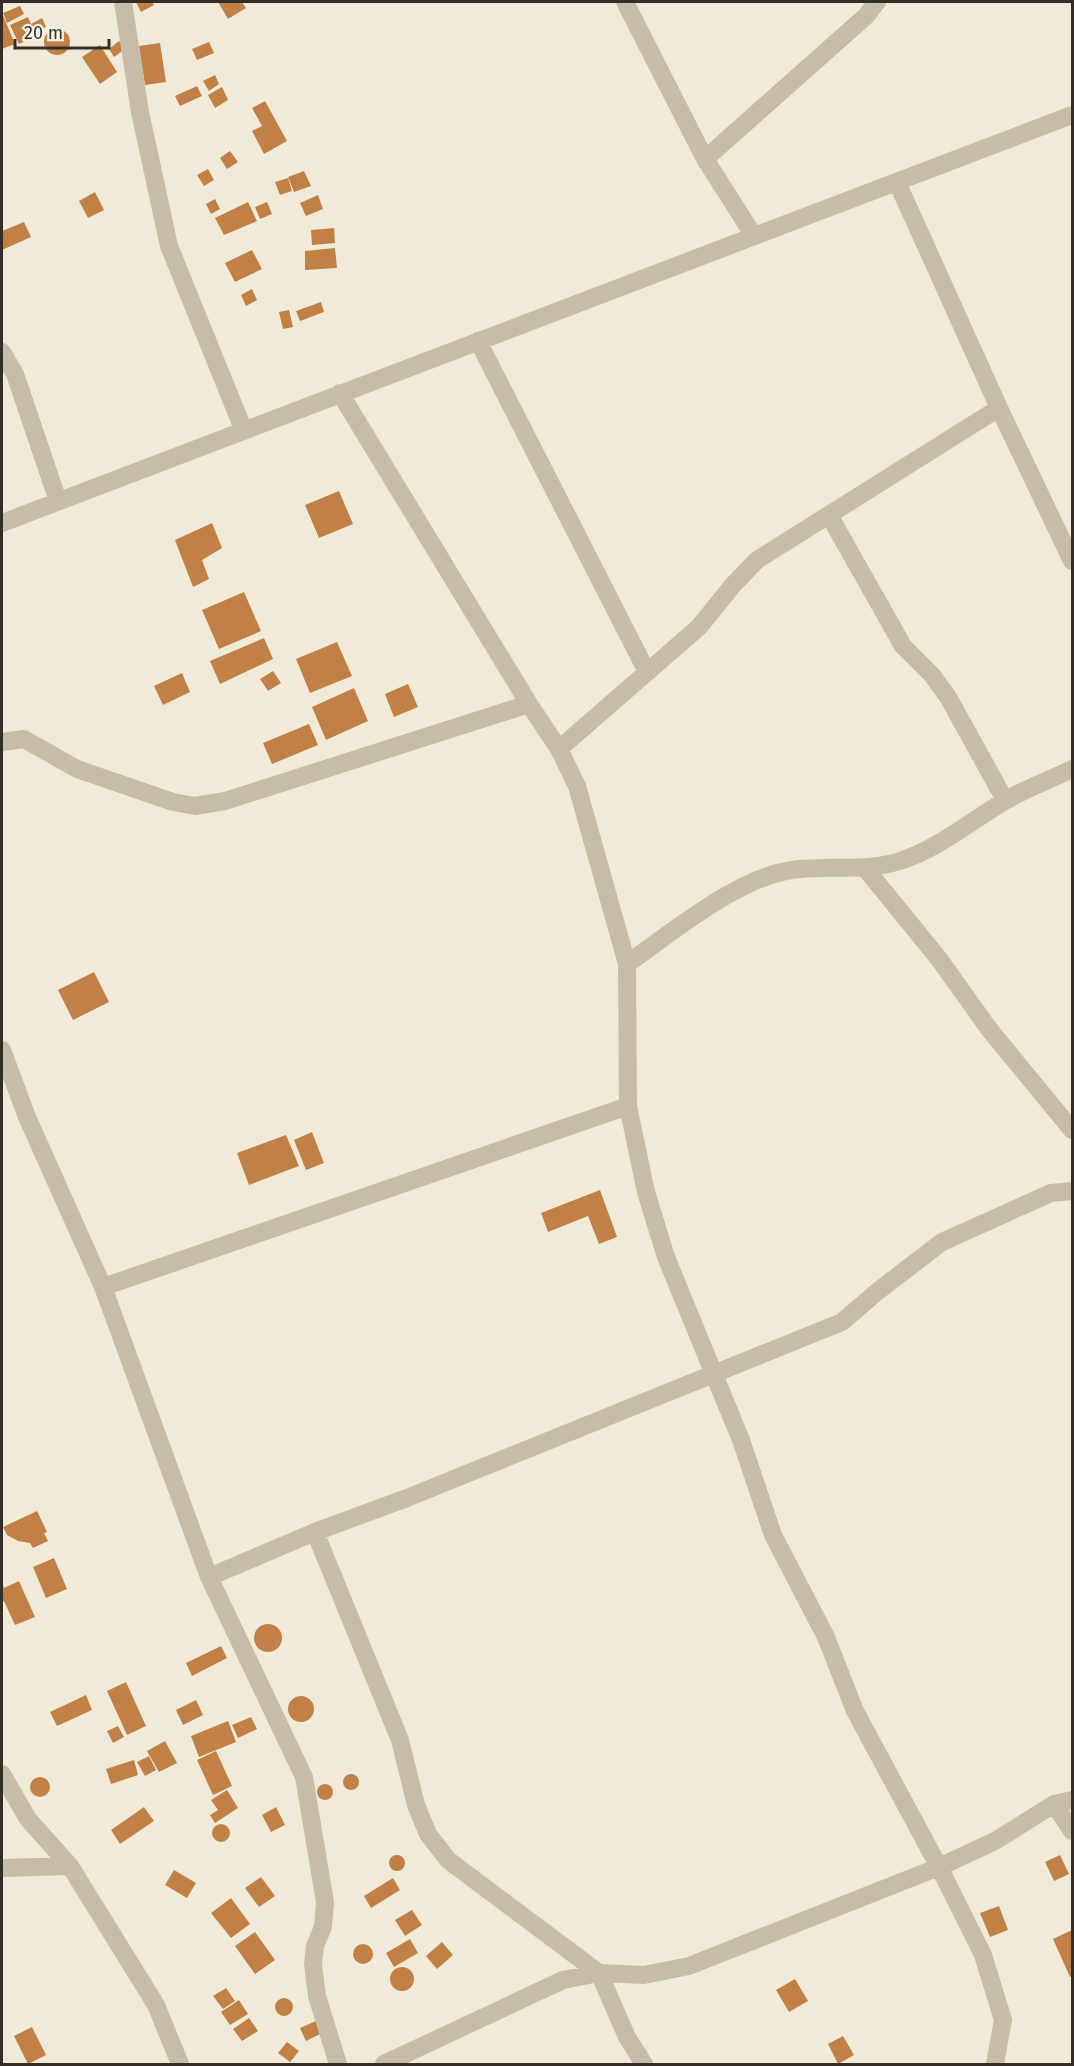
<svg xmlns="http://www.w3.org/2000/svg" width="1074" height="2066" font-family="'Fira Sans',sans-serif">
  <rect width="100%" height="100%" fill="#f0ebd9"/>
  <path fill="#c18146" d="M 136,2 L 152,2 L 154,5 L 141,12 Z
    M 218,2 L 242,2 L 246,8 L 228,19 Z
    M 20,6 L 24,14 L 7,23 L 3,13 Z
    M 2,13 L 15,44 L 2,49 Z
    M 28,17 L 31,24 L 42,18 L 46,27 L 34,32 L 36,36 L 19,44 L 10,25 Z
    M44 42a13 13 0 1 1 26 0a13 13 0 1 1-26 0Z
    M 119,41 L 125,49 L 114,57 L 109,49 Z
    M 209,42 L 214,53 L 197,60 L 192,49 Z
    M 160,43 L 166,82 L 145,85 L 139,46 Z
    M 100,45 L 117,72 L 100,84 L 82,57 Z
    M 215,75 L 219,84 L 209,91 L 203,81 Z
    M 197,86 L 202,96 L 180,106 L 175,96 Z
    M 222,87 L 228,100 L 215,108 L 208,95 Z
    M 265,101 L 287,141 L 264,154 L 252,131 L 262,126 L 252,108 Z
    M 230,151 L 238,162 L 227,169 L 220,158 Z
    M 208,169 L 214,180 L 204,186 L 197,175 Z
    M 304,171 L 311,186 L 294,192 L 288,177 Z
    M 288,178 L 292,191 L 280,195 L 275,182 Z
    M 95,192 L 104,210 L 88,218 L 79,201 Z
    M 318,195 L 323,209 L 306,216 L 300,203 Z
    M 215,199 L 220,209 L 211,214 L 206,204 Z
    M 248,202 L 257,221 L 224,235 L 215,218 Z
    M 267,202 L 272,214 L 260,219 L 255,207 Z
    M 24,222 L 31,237 L 2,250 L 2,231 Z
    M 334,228 L 335,243 L 312,245 L 311,230 Z
    M 335,248 L 337,268 L 305,270 L 305,251 Z
    M 252,250 L 262,269 L 235,282 L 225,263 Z
    M 252,289 L 257,300 L 246,306 L 241,295 Z
    M 321,302 L 324,312 L 300,321 L 296,311 Z
    M 289,310 L 293,327 L 283,329 L 279,312 Z
    M 339,491 L 353,524 L 319,538 L 305,505 Z
    M 212,523 L 222,548 L 202,560 L 209,579 L 193,587 L 175,540 Z
    M 244,592 L 261,631 L 219,649 L 202,610 Z
    M 264,638 L 273,659 L 220,684 L 210,661 Z
    M 337,642 L 352,676 L 310,693 L 296,659 Z
    M 273,671 L 281,683 L 268,691 L 260,679 Z
    M 182,673 L 190,692 L 163,705 L 154,686 Z
    M 408,684 L 418,707 L 394,717 L 385,694 Z
    M 354,688 L 368,721 L 326,740 L 312,707 Z
    M 309,724 L 318,745 L 272,764 L 263,743 Z
    M 94,972 L 109,1002 L 73,1020 L 58,990 Z
    M 312,1132 L 324,1163 L 306,1170 L 294,1140 Z
    M 286,1135 L 299,1166 L 249,1185 L 237,1153 Z
    M 600,1190 L 617,1237 L 599,1244 L 588,1216 L 548,1232 L 541,1213 Z
    M 37,1511 L 47,1532 L 44,1533 L 48,1541 L 33,1548 L 30,1543 L 18,1541 L 7,1535 L 3,1527 Z
    M 54,1558 L 67,1589 L 46,1598 L 33,1567 Z
    M 19,1581 L 35,1617 L 15,1625 L 4,1601 L 2,1602 L 2,1582 L 4,1588 Z
    M254 1638a14 14 0 1 1 28 0a14 14 0 1 1-28 0Z
    M 221,1646 L 227,1658 L 192,1676 L 186,1663 Z
    M 126,1682 L 146,1726 L 127,1735 L 107,1691 Z
    M 86,1695 L 92,1710 L 57,1726 L 50,1712 Z
    M288 1709a13 13 0 1 1 26 0a13 13 0 1 1-26 0Z
    M 196,1700 L 203,1715 L 183,1725 L 176,1710 Z
    M 251,1717 L 257,1729 L 238,1738 L 232,1725 Z
    M 228,1721 L 236,1742 L 199,1757 L 191,1736 Z
    M 118,1726 L 124,1737 L 113,1743 L 107,1731 Z
    M 165,1741 L 177,1763 L 159,1772 L 147,1751 Z
    M 216,1751 L 232,1786 L 213,1795 L 197,1760 Z
    M 149,1756 L 156,1770 L 145,1776 L 137,1762 Z
    M 134,1760 L 138,1775 L 111,1784 L 106,1769 Z
    M343 1782a8 8 0 1 1 16 0a8 8 0 1 1-16 0Z
    M30 1787a10 10 0 1 1 20 0a10 10 0 1 1-20 0Z
    M317 1792a8 8 0 1 1 16 0a8 8 0 1 1-16 0Z
    M 227,1790 L 238,1808 L 215,1823 L 210,1815 L 218,1810 L 211,1800 Z
    M 144,1807 L 154,1821 L 120,1844 L 111,1830 Z
    M 276,1807 L 285,1825 L 271,1832 L 262,1815 Z
    M212 1833a9 9 0 1 1 18 0a9 9 0 1 1-18 0Z
    M 1060,1855 L 1069,1874 L 1054,1881 L 1045,1862 Z
    M389 1863a8 8 0 1 1 16 0a8 8 0 1 1-16 0Z
    M 174,1870 L 196,1883 L 187,1898 L 165,1885 Z
    M 261,1877 L 275,1896 L 259,1907 L 245,1888 Z
    M 393,1878 L 400,1890 L 371,1908 L 364,1896 Z
    M 231,1898 L 250,1924 L 231,1938 L 211,1913 Z
    M 999,1906 L 1008,1930 L 990,1937 L 980,1913 Z
    M 412,1910 L 422,1925 L 405,1936 L 395,1920 Z
    M 1072,1930 L 1072,1976 L 1070,1977 L 1053,1939 Z
    M 255,1932 L 275,1960 L 255,1974 L 235,1946 Z
    M 410,1939 L 418,1953 L 394,1967 L 386,1953 Z
    M 442,1942 L 453,1955 L 437,1969 L 426,1956 Z
    M353 1954a10 10 0 1 1 20 0a10 10 0 1 1-20 0Z
    M390 1979a12 12 0 1 1 24 0a12 12 0 1 1-24 0Z
    M 795,1979 L 808,2001 L 789,2012 L 776,1990 Z
    M 226,1988 L 235,2001 L 223,2009 L 213,1996 Z
    M275 2007a9 9 0 1 1 18 0a9 9 0 1 1-18 0Z
    M 239,2000 L 248,2014 L 230,2025 L 221,2012 Z
    M 249,2018 L 258,2031 L 242,2041 L 233,2029 Z
    M 316,2021 L 322,2033 L 306,2041 L 300,2028 Z
    M 32,2027 L 46,2055 L 28,2064 L 14,2036 Z
    M 843,2036 L 854,2055 L 838,2064 L 828,2044 Z
    M 287,2042 L 299,2051 L 290,2062 L 278,2053 Z"/>
  <g fill="none" stroke-linecap="round" stroke-linejoin="round">
    <path stroke="#c7bda6" stroke-width="18" d="M 123,2 L 140,112 L 169,246 L 244,431
      M 625,2 L 705,159 L 754,236
      M 705,159 L 866,16 L 877,2
      M 897,182 L 999,408 L 1072,561
      M 478,341 L 647,672
      M 2,352 L 15,374 L 58,501
      M 340,393 L 529,704 L 559,749 L 577,786 L 627,964 L 628,1106 L 646,1192 L 666,1257 L 741,1440 L 773,1535 L 826,1637 L 855,1711 L 939,1867 L 983,1955 L 1003,2020 L 995,2064
      M 829,515 L 903,646 L 932,675 L 948,697 L 1005,800
      M 2,523 L 1072,115
      M 2,742 L 24,739 L 77,769 L 173,802 L 195,806 L 225,801 L 529,704
      M 559,749 L 699,627 L 733,585 L 757,560 L 999,408
      M 865,868 L 939,959 L 989,1029 L 1072,1130
      M 627,964 C 671,933 739,877 792,870 C 828,865 864,872 900,861 C 937,849 970,822 1003,802 C 1024,789 1050,780 1072,769
      M 2,1050 L 27,1117 L 103,1287 L 209,1577 L 304,1777 L 325,1902 L 323,1927 L 315,1946 L 313,1964 L 317,1996 L 338,2064
      M 103,1287 L 628,1106
      M 315,1532 L 400,1740 L 416,1805 L 428,1834 L 448,1860 L 599,1973 L 627,2037 L 644,2064
      M 209,1577 L 315,1532 L 407,1498 L 842,1322 L 878,1291 L 942,1242 L 1051,1193 L 1072,1191
      M 2,1774 L 28,1819 L 70,1866 L 156,2005 L 180,2064
      M 1054,1804 L 1072,1831
      M 2,1868 L 70,1866
      M 384,2064 L 563,1980 L 599,1973 L 644,1975 L 689,1966 L 939,1867 L 995,1841 L 1054,1804 L 1072,1800"/>
  </g>
  <rect width="1074" height="2066" fill="none" stroke="#342e26" stroke-width="6"/>
  <path d="M15 39v9h94v-9" fill="none" stroke="#342e26" stroke-width="3"/>
  <text x="24" y="39" font-size="18" fill="#342e26" stroke="#f8f4e5" stroke-width="4.5" paint-order="stroke">20 m</text>
</svg>
